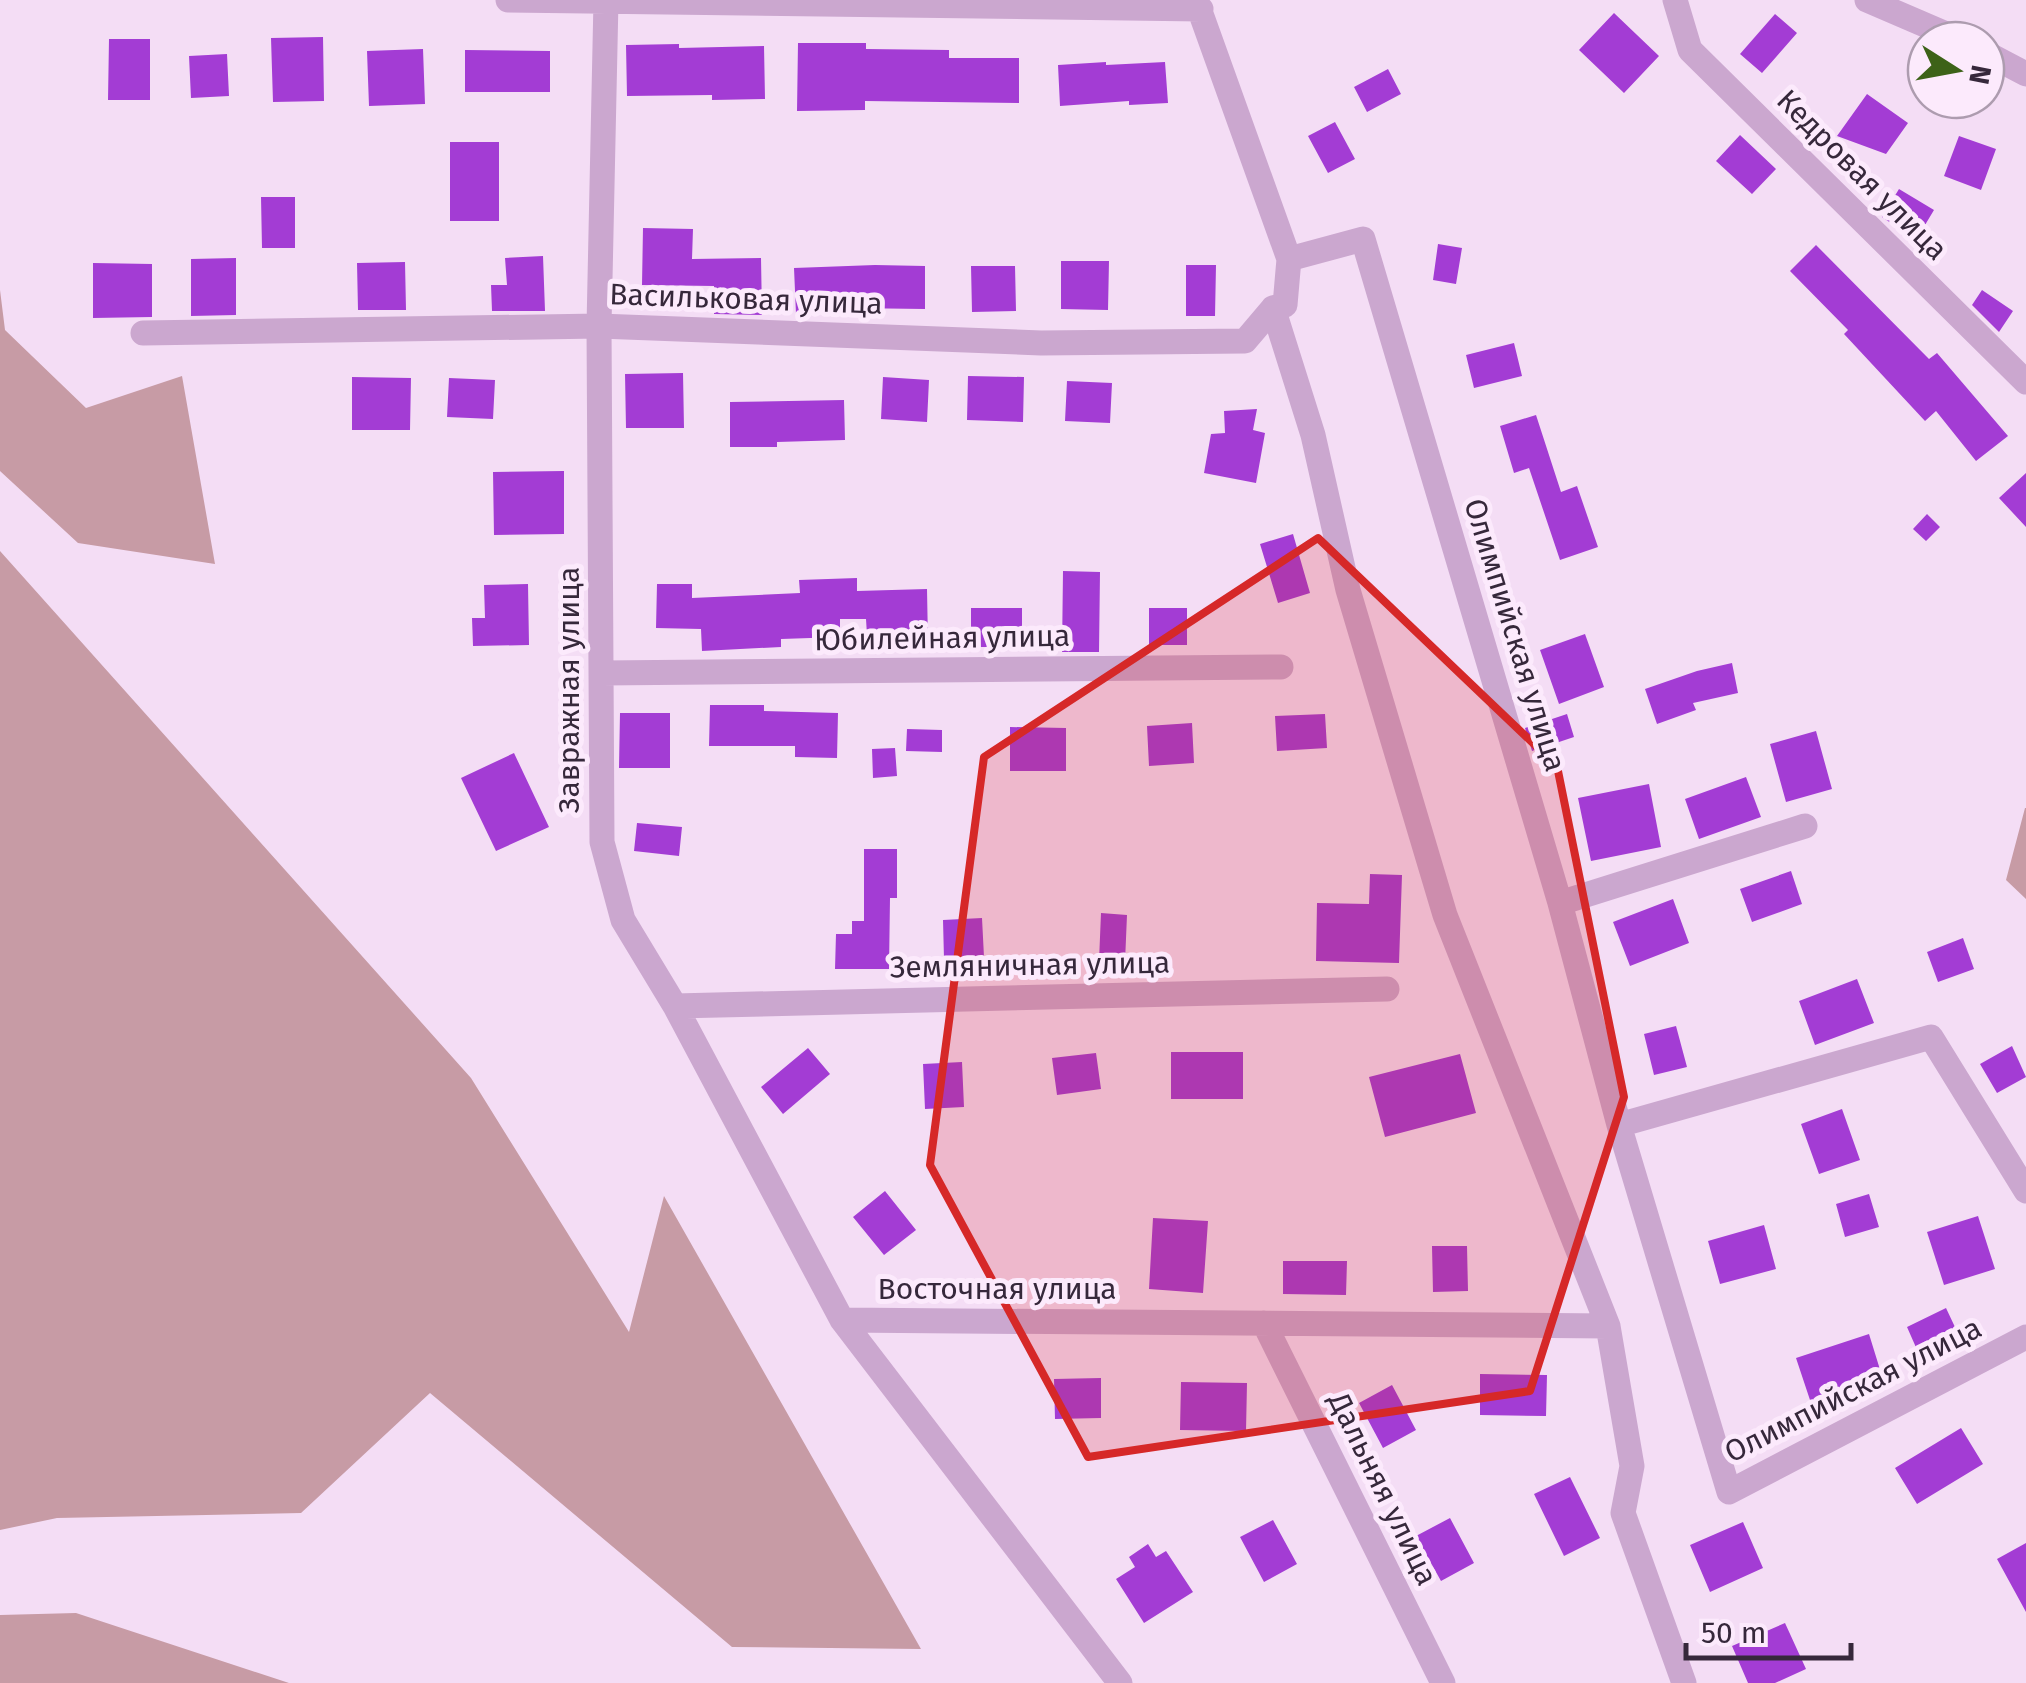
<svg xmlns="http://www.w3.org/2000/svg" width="2026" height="1683" font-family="'Fira Sans',sans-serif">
  <rect width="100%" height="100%" fill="#f4ddf5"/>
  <path fill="#c79ba5" d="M 0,290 L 5,330 L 86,408 L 182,376 L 215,564 L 78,543 L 0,471 Z
    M 0,551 L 471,1078 L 629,1332 L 664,1196 L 921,1649 L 732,1647 L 430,1393 L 301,1513 L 57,1518 L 0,1530 Z
    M 2025,808 L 2026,808 L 2026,899 L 2006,880 Z
    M 76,1613 L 289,1683 L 0,1683 L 0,1615 Z"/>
  <path fill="#a33cd4" d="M 1614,13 L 1659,56 L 1624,93 L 1579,50 Z
    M 1775,14 L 1797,33 L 1762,73 L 1740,54 Z
    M 323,37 L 324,101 L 273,102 L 271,38 Z
    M 109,39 L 150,39 L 150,100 L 108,100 Z
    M 798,43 L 866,43 L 866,49 L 949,50 L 949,58 L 1019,58 L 1019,103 L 865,101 L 865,110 L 797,111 Z
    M 679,44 L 679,48 L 764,46 L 765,99 L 712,100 L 712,95 L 627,96 L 626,45 Z
    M 423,49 L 425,104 L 369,106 L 367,51 Z
    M 465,50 L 550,51 L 550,92 L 465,92 Z
    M 227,54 L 229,96 L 191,98 L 189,56 Z
    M 1106,62 L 1106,65 L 1165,62 L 1168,103 L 1129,105 L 1129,101 L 1060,106 L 1058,65 Z
    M 1388,69 L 1401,94 L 1367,112 L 1354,87 Z
    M 1867,94 L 1908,123 L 1886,154 L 1837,136 Z
    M 1335,122 L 1355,159 L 1328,173 L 1308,136 Z
    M 1740,135 L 1776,169 L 1752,194 L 1716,161 Z
    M 1959,136 L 1996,149 L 1981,190 L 1944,176 Z
    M 450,142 L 499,142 L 499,221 L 450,221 Z
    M 1899,189 L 1934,210 L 1916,240 L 1882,217 Z
    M 261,197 L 295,197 L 295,248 L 262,248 Z
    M 643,228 L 693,229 L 692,259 L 761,258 L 762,315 L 714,314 L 714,286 L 642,285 Z
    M 1438,244 L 1462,248 L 1456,284 L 1433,280 Z
    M 1816,245 L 1929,359 L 1937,353 L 2008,436 L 1976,461 L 1936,411 L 1925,421 L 1844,334 L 1848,330 L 1790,271 Z
    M 543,256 L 545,311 L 492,311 L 491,285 L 507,285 L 505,258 Z
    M 236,258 L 236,315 L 191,316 L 191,259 Z
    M 1061,261 L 1109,261 L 1108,310 L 1061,309 Z
    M 405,262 L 406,310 L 358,310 L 357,263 Z
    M 93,263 L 152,264 L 152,317 L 93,318 Z
    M 875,265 L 925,266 L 925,309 L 849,308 L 849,312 L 796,314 L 794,268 Z
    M 1186,265 L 1216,265 L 1215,316 L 1186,316 Z
    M 971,266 L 1015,266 L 1016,311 L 972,312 Z
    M 1982,290 L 2013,311 L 1999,332 L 1972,305 Z
    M 1514,343 L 1522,376 L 1474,388 L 1466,355 Z
    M 683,373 L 684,428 L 626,428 L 625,374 Z
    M 968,376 L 1024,377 L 1023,422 L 967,420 Z
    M 352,377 L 411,378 L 410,430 L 352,430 Z
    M 883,377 L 929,380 L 927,422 L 881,419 Z
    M 449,378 L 495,380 L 493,419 L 447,417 Z
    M 1067,381 L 1112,383 L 1110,423 L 1065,421 Z
    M 844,400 L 845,440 L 777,442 L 777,447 L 730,447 L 730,402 Z
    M 1257,409 L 1253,430 L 1265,433 L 1256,483 L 1204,473 L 1211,434 L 1225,433 L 1224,411 Z
    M 1536,415 L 1561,492 L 1577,486 L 1598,547 L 1560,560 L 1529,468 L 1514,473 L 1500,426 Z
    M 564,471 L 564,534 L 494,535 L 493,472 Z
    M 2026,473 L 2026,527 L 1999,498 Z
    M 1927,514 L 1940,527 L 1926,541 L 1913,529 Z
    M 1293,534 L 1310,593 L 1278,603 L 1260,544 Z
    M 1063,571 L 1100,572 L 1099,652 L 1062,652 Z
    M 857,578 L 857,591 L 927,589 L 928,643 L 879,644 L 879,635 L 867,635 L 866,619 L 840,619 L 840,637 L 781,639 L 781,647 L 702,651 L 701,629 L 656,628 L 657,584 L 692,584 L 692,598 L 800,593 L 799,580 Z
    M 528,584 L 529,645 L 473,646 L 472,618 L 485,618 L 484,585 Z
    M 971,608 L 1022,608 L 1022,647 L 971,647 Z
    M 1149,608 L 1187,608 L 1187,645 L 1149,645 Z
    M 1585,634 L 1604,687 L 1559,704 L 1540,650 Z
    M 1732,663 L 1738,693 L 1693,703 L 1696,710 L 1657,724 L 1645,689 L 1697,671 Z
    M 710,705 L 764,705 L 764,711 L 838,713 L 837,758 L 795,757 L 795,746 L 709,746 Z
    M 620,713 L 670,713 L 670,768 L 619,768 Z
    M 1325,714 L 1327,748 L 1277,751 L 1275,716 Z
    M 1567,714 L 1574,737 L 1532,751 L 1525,728 Z
    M 1192,723 L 1194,763 L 1149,766 L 1147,726 Z
    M 1010,727 L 1066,728 L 1066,771 L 1010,771 Z
    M 907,729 L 942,730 L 942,752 L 906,751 Z
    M 1816,731 L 1832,789 L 1786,802 L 1770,744 Z
    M 895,748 L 897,776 L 873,778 L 872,749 Z
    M 514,753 L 549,827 L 496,851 L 461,778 Z
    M 1746,777 L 1761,817 L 1699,839 L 1685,799 Z
    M 1649,784 L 1661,847 L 1591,861 L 1578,798 Z
    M 637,823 L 682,827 L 679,856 L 634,851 Z
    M 864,849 L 897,849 L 897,898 L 890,898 L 889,969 L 835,969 L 836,934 L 852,934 L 852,921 L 864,921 Z
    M 1791,871 L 1802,904 L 1752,922 L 1740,889 Z
    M 1370,874 L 1402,875 L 1399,963 L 1316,961 L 1317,903 L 1369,904 Z
    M 1673,899 L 1689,943 L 1630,966 L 1613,922 Z
    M 1101,913 L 1127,915 L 1125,962 L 1099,961 Z
    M 982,918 L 984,957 L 944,959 L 943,920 Z
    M 1963,938 L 1974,969 L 1938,982 L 1927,952 Z
    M 1857,979 L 1874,1023 L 1815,1045 L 1799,1001 Z
    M 1676,1026 L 1687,1067 L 1654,1075 L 1644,1034 Z
    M 2012,1046 L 2026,1077 L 1997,1093 L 1980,1064 Z
    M 808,1048 L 830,1074 L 783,1114 L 761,1087 Z
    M 1171,1052 L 1243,1052 L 1243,1099 L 1171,1099 Z
    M 1096,1053 L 1101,1089 L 1057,1095 L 1052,1058 Z
    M 1460,1054 L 1476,1113 L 1385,1137 L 1369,1077 Z
    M 962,1062 L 964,1107 L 925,1109 L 923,1064 Z
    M 1842,1109 L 1860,1160 L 1819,1174 L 1801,1124 Z
    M 885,1191 L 916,1230 L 884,1255 L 853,1217 Z
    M 1869,1194 L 1879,1227 L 1845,1237 L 1836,1204 Z
    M 1978,1216 L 1995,1269 L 1944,1285 L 1927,1232 Z
    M 1153,1218 L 1208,1221 L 1203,1293 L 1149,1289 Z
    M 1764,1225 L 1776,1269 L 1720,1284 L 1708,1241 Z
    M 1432,1246 L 1467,1246 L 1468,1291 L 1433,1292 Z
    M 1283,1261 L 1347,1261 L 1346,1295 L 1283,1294 Z
    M 1946,1308 L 1962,1342 L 1922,1361 L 1907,1327 Z
    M 1869,1334 L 1886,1389 L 1814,1412 L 1796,1358 Z
    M 1480,1374 L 1547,1375 L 1546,1416 L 1480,1415 Z
    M 1101,1378 L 1101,1418 L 1055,1419 L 1054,1379 Z
    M 1181,1382 L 1247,1383 L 1246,1431 L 1180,1430 Z
    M 1392,1385 L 1416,1430 L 1383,1448 L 1359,1403 Z
    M 1961,1428 L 1983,1464 L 1917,1504 L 1895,1468 Z
    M 1570,1477 L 1600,1538 L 1564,1556 L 1534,1494 Z
    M 1450,1518 L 1474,1563 L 1441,1581 L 1416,1536 Z
    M 1273,1520 L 1297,1564 L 1264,1582 L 1240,1537 Z
    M 1743,1522 L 1763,1568 L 1710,1592 L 1690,1545 Z
    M 2026,1543 L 2026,1612 L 1997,1559 Z
    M 1148,1544 L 1156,1557 L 1166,1551 L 1193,1592 L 1144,1623 L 1116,1579 L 1135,1567 L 1129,1557 Z
    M 1785,1623 L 1806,1669 L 1775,1683 L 1748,1683 L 1732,1646 Z"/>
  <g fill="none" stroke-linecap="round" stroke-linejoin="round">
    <path stroke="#cba7cf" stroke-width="25" d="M 508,0 L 1201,9
      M 606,0 L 599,326 L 602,842 L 623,920 L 675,1006 L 842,1320 L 1120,1683
      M 1675,0 L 1690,50 L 2026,382
      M 1867,0 L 1960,40
      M 1986,53 L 2026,74
      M 1289,259 L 1363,239 L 1560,903 L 1619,1125 L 1931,1037 L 2026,1191
      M 1273,308 L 1313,435 L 1348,590 L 1445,915 L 1608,1326 L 1632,1466 L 1623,1513 L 1684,1683
      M 143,333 L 599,326 L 1041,343 L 1245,341 L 1273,308 L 1285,305 L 1289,259 L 1196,0
      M 602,673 L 1281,667
      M 1560,903 L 1805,826
      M 675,1006 L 1387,989
      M 1619,1125 L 1729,1492 L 2026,1337
      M 842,1320 L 1608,1326
      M 1264,1323 L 1443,1683"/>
  </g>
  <path fill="#d62828" fill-opacity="0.2" stroke="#d62828" stroke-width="8" stroke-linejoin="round" d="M 1318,538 L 1557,766 L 1624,1097 L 1530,1391 L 1088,1457 L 930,1165 L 984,757 Z"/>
  <g text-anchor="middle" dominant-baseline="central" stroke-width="10" stroke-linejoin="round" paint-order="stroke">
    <g font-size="30" fill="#36283b" stroke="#fceafc">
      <text transform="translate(1862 175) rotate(45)">Кедровая улица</text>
      <text transform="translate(746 299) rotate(2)">Васильковая улица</text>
      <text transform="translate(1515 635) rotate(73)">Олимпийская улица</text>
      <text transform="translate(942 638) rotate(-1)">Юбилейная улица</text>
      <text transform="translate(569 690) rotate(-90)">Завражная улица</text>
      <text transform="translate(1030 965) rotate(-1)">Земляничная улица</text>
      <text x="997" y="1289">Восточная улица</text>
      <text transform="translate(1853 1390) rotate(-27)">Олимпийская улица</text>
      <text transform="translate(1383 1489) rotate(64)">Дальняя улица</text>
    </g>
  </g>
  <g transform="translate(1956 70) rotate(101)"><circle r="48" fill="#fceafc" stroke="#ad9caf" stroke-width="2.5"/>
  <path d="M0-8L18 38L0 25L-18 38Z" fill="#3d6218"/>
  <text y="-15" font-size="28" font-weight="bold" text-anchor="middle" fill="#36283b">N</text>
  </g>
  <path d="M1686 1643v15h165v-15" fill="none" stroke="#36283b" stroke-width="5"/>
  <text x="1701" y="1643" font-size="30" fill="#36283b" stroke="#fceafc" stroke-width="8" paint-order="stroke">50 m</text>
</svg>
